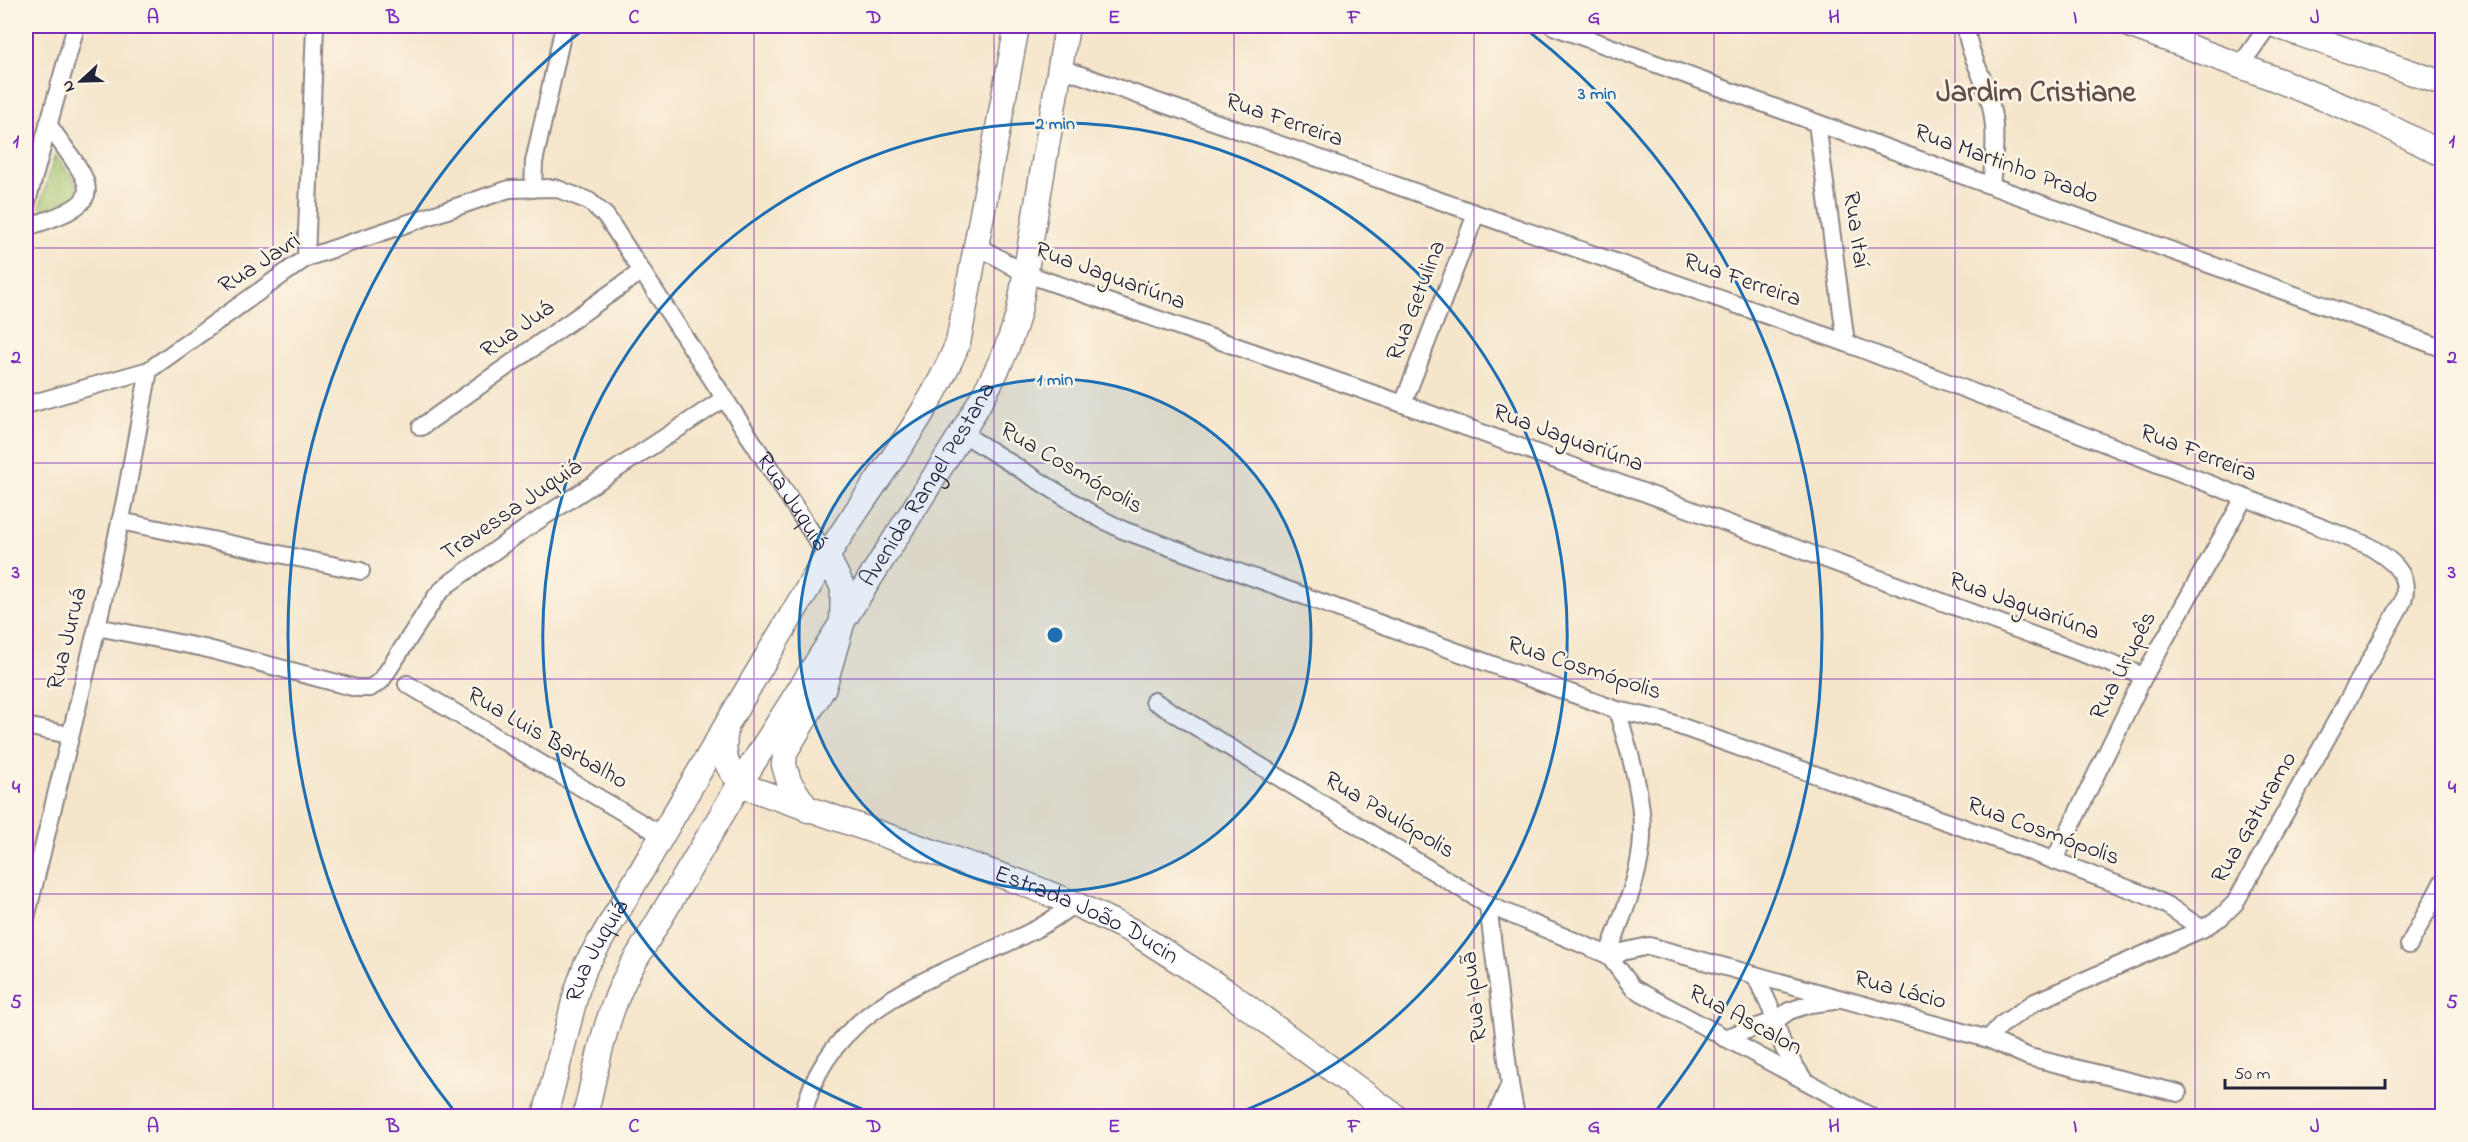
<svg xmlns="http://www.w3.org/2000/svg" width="2468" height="1142" font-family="'Indie Flower',sans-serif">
  <rect width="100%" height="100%" fill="#fcf5e5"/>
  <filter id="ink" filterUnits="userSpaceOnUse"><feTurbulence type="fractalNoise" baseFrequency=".0167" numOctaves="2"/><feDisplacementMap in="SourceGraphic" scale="12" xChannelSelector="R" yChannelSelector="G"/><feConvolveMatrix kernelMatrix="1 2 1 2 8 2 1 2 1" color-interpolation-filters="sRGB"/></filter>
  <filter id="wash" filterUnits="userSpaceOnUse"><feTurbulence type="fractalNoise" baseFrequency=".008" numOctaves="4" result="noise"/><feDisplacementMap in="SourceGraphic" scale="24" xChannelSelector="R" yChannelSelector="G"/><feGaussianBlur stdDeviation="1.35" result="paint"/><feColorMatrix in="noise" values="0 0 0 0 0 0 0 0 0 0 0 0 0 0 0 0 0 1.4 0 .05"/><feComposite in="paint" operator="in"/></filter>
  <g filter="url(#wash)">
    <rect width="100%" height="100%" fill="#f5e5cb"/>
    <path fill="#9dc16b" stroke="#607253" stroke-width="1.5" d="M 55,155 L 74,180 L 78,191 L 65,202 L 43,211 L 40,206 Z"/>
  </g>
  <g filter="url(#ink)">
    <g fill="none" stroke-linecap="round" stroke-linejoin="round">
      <defs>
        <g id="street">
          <path d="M 1553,26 L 1817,123 L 2442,348"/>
          <path d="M 1966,26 C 1968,54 1985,78 1991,106 C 1997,133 1994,158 1991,185"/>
          <path d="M 2240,66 L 2268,26"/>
          <path d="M 1058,67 L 1846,343 L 2367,545 C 2389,558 2412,573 2403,601 L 2235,903 L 2221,917 L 2202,929 L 2035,1002 L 2001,1025 L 1988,1039"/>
          <path d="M 1817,123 L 1846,343"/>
          <path d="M 533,189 L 534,162 L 564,26"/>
          <path d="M 26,205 L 76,26"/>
          <path d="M 26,227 C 116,200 91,187 48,124"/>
          <path d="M 978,246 L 1024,273 L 1403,404 L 2144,676"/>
          <path d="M 306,258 L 315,26"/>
          <path d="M 1403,404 L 1476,214"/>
          <path id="s1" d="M 26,405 L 149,370 L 306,258 L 509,189 L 555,188 L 589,201 L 606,216 L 827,556"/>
          <path d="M 421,427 L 642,271"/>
          <path d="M 962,433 L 1097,517 L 1123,530 L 1617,710 L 1663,720 L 2023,849 L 2148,896 L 2168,906 L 2202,929"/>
          <path d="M 120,521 L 361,571"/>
          <path d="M 97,627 L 204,648 L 356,688 L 370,688 L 381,681 L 437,595 L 447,585 L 525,529 L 725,398"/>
          <path d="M 407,684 L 663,836"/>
          <path d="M 1154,701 L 1488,905 L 1608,955"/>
          <path d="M 26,726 L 69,735"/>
          <path d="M 2054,861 L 2144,676 L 2244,498"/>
          <path d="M 1488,905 L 1510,1084 L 1516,1116"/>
          <path d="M 26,918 L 97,627 L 125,500 L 149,370"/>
          <path d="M 2409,945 L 2442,883"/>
          <path d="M 1608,955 L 1649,946 L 1988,1039 L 2029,1057 L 2178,1093"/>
          <path d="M 1608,955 L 1633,988 L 1870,1116"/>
          <path d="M 1608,955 C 1621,917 1641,877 1642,836 C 1643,794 1629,750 1617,710"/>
          <path d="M 1755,975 L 1771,1009 L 1784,1049 L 1804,1080"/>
          <path d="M 1724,1038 L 1775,1021 L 1789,1011 L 1810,1004 L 1834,1001"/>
          <path d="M 803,1116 C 827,1001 946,976 1036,929 C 1050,922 1062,912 1075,904"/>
          <path d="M 1496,1116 L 1510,1084"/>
        </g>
        <g id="secondary">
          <path d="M 2132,26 L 2273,78 L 2374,119 L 2442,154"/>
          <path d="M 2277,26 L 2442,83"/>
          <path id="s2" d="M 726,729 C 721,758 726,773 752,789 L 1020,882 L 1075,904 L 1132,931 L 1226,991 L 1395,1116"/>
          <path d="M 808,810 L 789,782 L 784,765 L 785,752 L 824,687 L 842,624 L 843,588 L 827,556"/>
          <path id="s3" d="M 545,1116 L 577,990 L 586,965 C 667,829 745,690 828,555 C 871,484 926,421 958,343 L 1017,26"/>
          <path id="s4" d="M 585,1116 C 597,1066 605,1015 630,969 L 741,782 L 962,433 C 985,393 1008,355 1019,311 L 1067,26"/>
        </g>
      </defs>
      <use href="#street" stroke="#8c8483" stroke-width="20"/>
      <use href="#secondary" stroke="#8c8483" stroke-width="27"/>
      <use href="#street" stroke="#fff" stroke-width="16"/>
      <use href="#secondary" stroke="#fff" stroke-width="24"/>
    </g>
  </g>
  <path fill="none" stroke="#7b2cbf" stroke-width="1.5" stroke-opacity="0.55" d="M 273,26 L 273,1116M 513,26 L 513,1116M 754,26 L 754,1116M 994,26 L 994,1116M 1234,26 L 1234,1116M 1474,26 L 1474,1116M 1714,26 L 1714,1116M 1955,26 L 1955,1116M 2195,26 L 2195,1116M 26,248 L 2442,248M 26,463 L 2442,463M 26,679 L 2442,679M 26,894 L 2442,894"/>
  <circle cx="1055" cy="635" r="256" fill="#1f6fb2" fill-opacity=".12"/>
  <g fill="none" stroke="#1f6fb2" stroke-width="3">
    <circle cx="1055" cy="635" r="256"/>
    <path d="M880 1116A512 512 0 1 1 1230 1116"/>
    <path d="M455 1112A767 767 0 0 1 588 26M1522 26A767 767 0 0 1 1655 1112"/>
  </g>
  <g text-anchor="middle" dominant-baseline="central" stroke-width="5" stroke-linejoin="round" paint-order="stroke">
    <g font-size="24" fill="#22223b" stroke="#fcf5e5">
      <text transform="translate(1284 121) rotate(19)">Rua Ferreira</text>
      <text transform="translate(2006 165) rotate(20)">Rua Martinho Prado</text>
      <text transform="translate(1855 230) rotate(82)">Rua Itaí</text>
      <text transform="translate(260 264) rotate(-33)">Rua Javri</text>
      <text transform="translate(1110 277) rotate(20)">Rua Jaguariúna</text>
      <text transform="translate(1742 281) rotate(19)">Rua Ferreira</text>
      <text transform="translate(1417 301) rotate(-69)">Rua Getulina</text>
      <text transform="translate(518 330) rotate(-35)">Rua Juá</text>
      <text transform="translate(1568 439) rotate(20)">Rua Jaguariúna</text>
      <text transform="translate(2198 454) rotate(21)">Rua Ferreira</text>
      <text transform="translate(1071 469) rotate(30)">Rua Cosmópolis</text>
      <text stroke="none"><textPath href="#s4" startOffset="723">Avenida Rangel Pestana</textPath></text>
      <text stroke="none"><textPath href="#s1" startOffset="981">Rua Juquiá</textPath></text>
      <text transform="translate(512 511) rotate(-34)">Travessa Juquiá</text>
      <text transform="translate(2024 607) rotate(20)">Rua Jaguariúna</text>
      <text transform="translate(68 639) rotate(-76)">Rua Juruá</text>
      <text transform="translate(2124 666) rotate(-63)">Rua Urupês</text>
      <text transform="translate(1584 669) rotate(18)">Rua Cosmópolis</text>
      <text transform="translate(547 739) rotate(30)">Rua Luis Barbalho</text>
      <text transform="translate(1389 816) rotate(31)">Rua Paulópolis</text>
      <text transform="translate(2255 818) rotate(-60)">Rua Gaturamo</text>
      <text transform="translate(2043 832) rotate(20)">Rua Cosmópolis</text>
      <text stroke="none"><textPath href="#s2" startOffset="429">Estrada João Ducin</textPath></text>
      <text stroke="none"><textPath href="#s3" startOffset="174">Rua Juquiá</textPath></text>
      <text transform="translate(1900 991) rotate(15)">Rua Lácio</text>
      <text transform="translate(1475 997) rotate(-97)">Rua Ipuã</text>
      <text transform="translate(1745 1021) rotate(28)">Rua Ascalon</text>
    </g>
    <g font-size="30" font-weight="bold" fill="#634e4c" stroke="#fcf5e5">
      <text x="2036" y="94">Jardim Cristiane</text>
    </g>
  </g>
  <circle cx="1055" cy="635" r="9" fill="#1f6fb2" stroke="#fcf5e5" stroke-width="3"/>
  <g font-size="18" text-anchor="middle" font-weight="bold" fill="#1f6fb2" stroke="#fcf5e5" stroke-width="5" stroke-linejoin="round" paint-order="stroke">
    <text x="1597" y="99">3 min</text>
    <text x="1055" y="129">2 min</text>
    <text x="1055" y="385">1 min</text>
  </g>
  <rect width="2468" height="1142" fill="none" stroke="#fcf5e5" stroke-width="66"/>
  <g transform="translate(81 81) rotate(248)" stroke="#fcf5e5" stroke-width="4.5" paint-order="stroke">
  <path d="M0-4.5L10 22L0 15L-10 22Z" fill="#22223b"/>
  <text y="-9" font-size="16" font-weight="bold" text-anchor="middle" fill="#22223b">N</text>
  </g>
  <path d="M2225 1079v9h160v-9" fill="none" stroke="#22223b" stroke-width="3"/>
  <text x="2234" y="1079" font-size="18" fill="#22223b" stroke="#fcf5e5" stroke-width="4.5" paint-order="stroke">50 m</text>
  <rect x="33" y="33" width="2402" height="1076" fill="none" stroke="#7b2cbf" stroke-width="2"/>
  <g font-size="20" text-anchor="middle" font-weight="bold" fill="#7b2cbf">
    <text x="153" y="23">A</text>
    <text x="393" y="23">B</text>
    <text x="634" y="23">C</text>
    <text x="874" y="23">D</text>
    <text x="1114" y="23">E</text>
    <text x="1354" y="23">F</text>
    <text x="1594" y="23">G</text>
    <text x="1834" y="23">H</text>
    <text x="2075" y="23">I</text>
    <text x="2315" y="23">J</text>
    <text x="16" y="147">1</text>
    <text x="2452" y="147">1</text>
    <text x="16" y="363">2</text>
    <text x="2452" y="363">2</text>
    <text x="16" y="578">3</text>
    <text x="2452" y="578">3</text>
    <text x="16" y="793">4</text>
    <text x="2452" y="793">4</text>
    <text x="16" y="1008">5</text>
    <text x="2452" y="1008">5</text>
    <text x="153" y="1132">A</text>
    <text x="393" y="1132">B</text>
    <text x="634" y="1132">C</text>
    <text x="874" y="1132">D</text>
    <text x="1114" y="1132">E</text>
    <text x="1354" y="1132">F</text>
    <text x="1594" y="1132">G</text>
    <text x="1834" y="1132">H</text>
    <text x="2075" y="1132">I</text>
    <text x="2315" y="1132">J</text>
  </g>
</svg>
